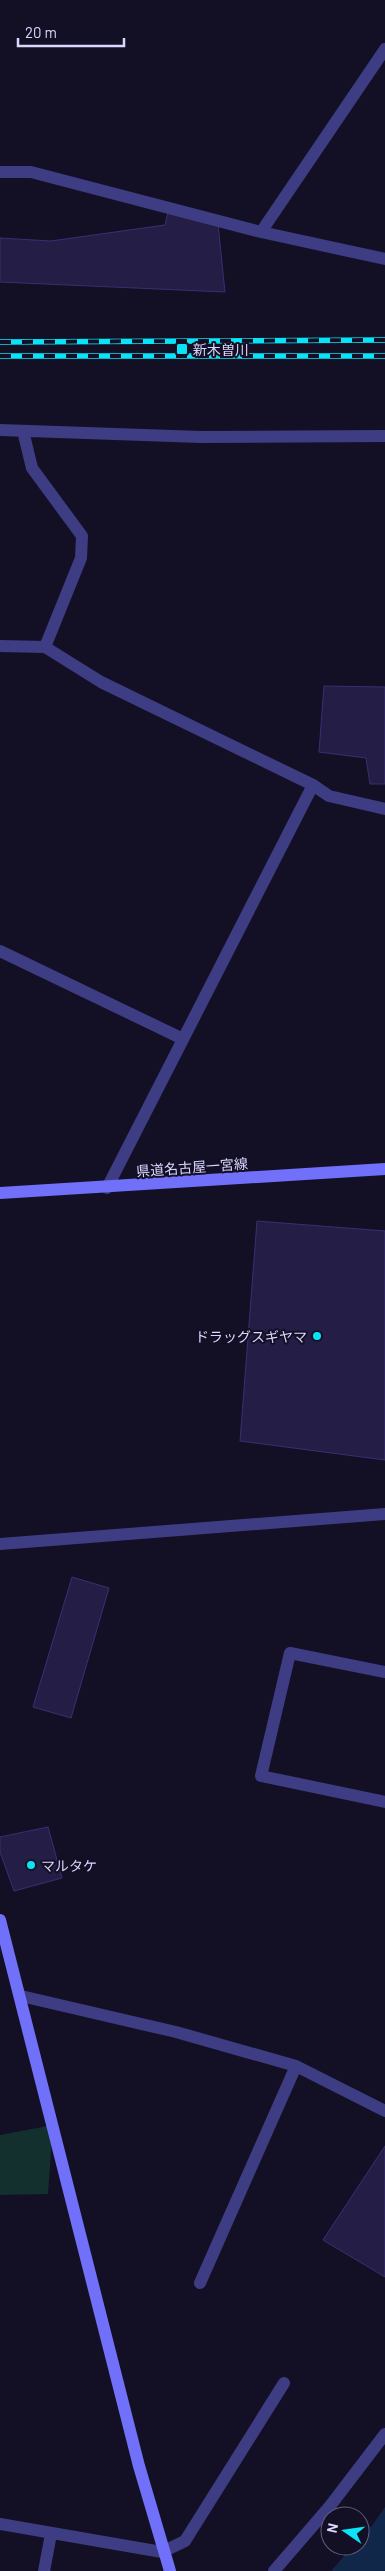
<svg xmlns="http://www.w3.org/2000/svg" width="385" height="2571" font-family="Barlow,'Noto Sans JP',sans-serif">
  <rect width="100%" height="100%" fill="#131026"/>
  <path fill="#132f2e" d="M 53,2125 L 48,2194 L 0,2195 L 0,2135 Z"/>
  <path fill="#10274a" d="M 385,2507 L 385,2571 L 331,2571 L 353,2546 L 360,2546 L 360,2539 L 365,2533 L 360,2528 L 360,2518 L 371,2527 Z"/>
  <path fill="#241d46" stroke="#3b2f71" d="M 168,212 L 218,224 L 225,292 L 0,282 L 0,238 L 51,241 L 165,225 Z
    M 324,686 L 385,687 L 385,784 L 370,784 L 366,758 L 319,752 Z
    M 257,1221 L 385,1231 L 385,1460 L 240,1441 Z
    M 72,1577 L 109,1588 L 71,1718 L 33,1707 Z
    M 48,1827 L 62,1878 L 14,1891 L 0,1852 L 0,1837 Z
    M 385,2146 L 385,2277 L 323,2240 Z"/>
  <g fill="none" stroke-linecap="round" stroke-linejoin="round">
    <path stroke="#3e3d83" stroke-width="12" d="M 0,172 L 31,172 L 261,232 L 385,259
      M 261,232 L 385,49
      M 0,430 L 201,437 L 385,436
      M 23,431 L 32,468 L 82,536 L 81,558 L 45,647
      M 0,646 L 45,647 L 101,682 L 313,785 L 329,796 L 385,809
      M 0,951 L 183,1039
      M 107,1188 L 313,785
      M 0,1544 L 385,1514
      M 385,1672 L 290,1653 L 261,1776 L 385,1802
      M 21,1996 L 176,2032 L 296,2066 L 385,2111
      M 200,2283 L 296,2066
      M 0,2524 L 162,2552 L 185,2541 L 284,2383
      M 44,2571 L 51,2534
      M 274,2571 L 330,2506 L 385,2434"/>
    <path stroke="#7170fa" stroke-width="12" d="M 0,1193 L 385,1169
      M 0,1920 L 139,2466 L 170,2571"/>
    <defs>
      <path id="rail" d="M 0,342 L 385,340
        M 0,356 L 385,356"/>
    </defs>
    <use href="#rail" stroke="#09e3f7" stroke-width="5.5"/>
    <use href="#rail" stroke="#131026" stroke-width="4" stroke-dasharray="11" stroke-linecap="butt"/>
  </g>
  <g fill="#09e3f7" stroke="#131026" stroke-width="2">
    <rect x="176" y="343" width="12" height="12" rx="2.5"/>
    <circle cx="317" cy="1336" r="5"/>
    <circle cx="31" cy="1865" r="5"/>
  </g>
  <g text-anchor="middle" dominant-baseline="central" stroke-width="4" stroke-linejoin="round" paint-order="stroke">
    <g font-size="14" fill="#dad6fe" stroke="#131026" text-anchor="start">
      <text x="193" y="349">新木曽川</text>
      <text x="307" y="1336" text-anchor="end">ドラッグスギヤマ</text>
      <text x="41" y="1865">マルタケ</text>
    </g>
    <g font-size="14" fill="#dad6fe" stroke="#131026">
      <text transform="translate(192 1167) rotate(-4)">県道名古屋一宮線</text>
    </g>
  </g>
  <g transform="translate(345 2531) rotate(283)"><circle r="24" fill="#131026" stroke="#635f7c"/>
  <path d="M0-4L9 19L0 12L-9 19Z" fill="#09e3f7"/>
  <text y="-8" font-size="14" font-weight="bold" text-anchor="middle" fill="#dad6fe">N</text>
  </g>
  <path d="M18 38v8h106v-8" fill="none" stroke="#dad6fe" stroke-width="2.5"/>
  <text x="25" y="38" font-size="15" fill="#dad6fe" stroke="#131026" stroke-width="4" paint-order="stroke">20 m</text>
</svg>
